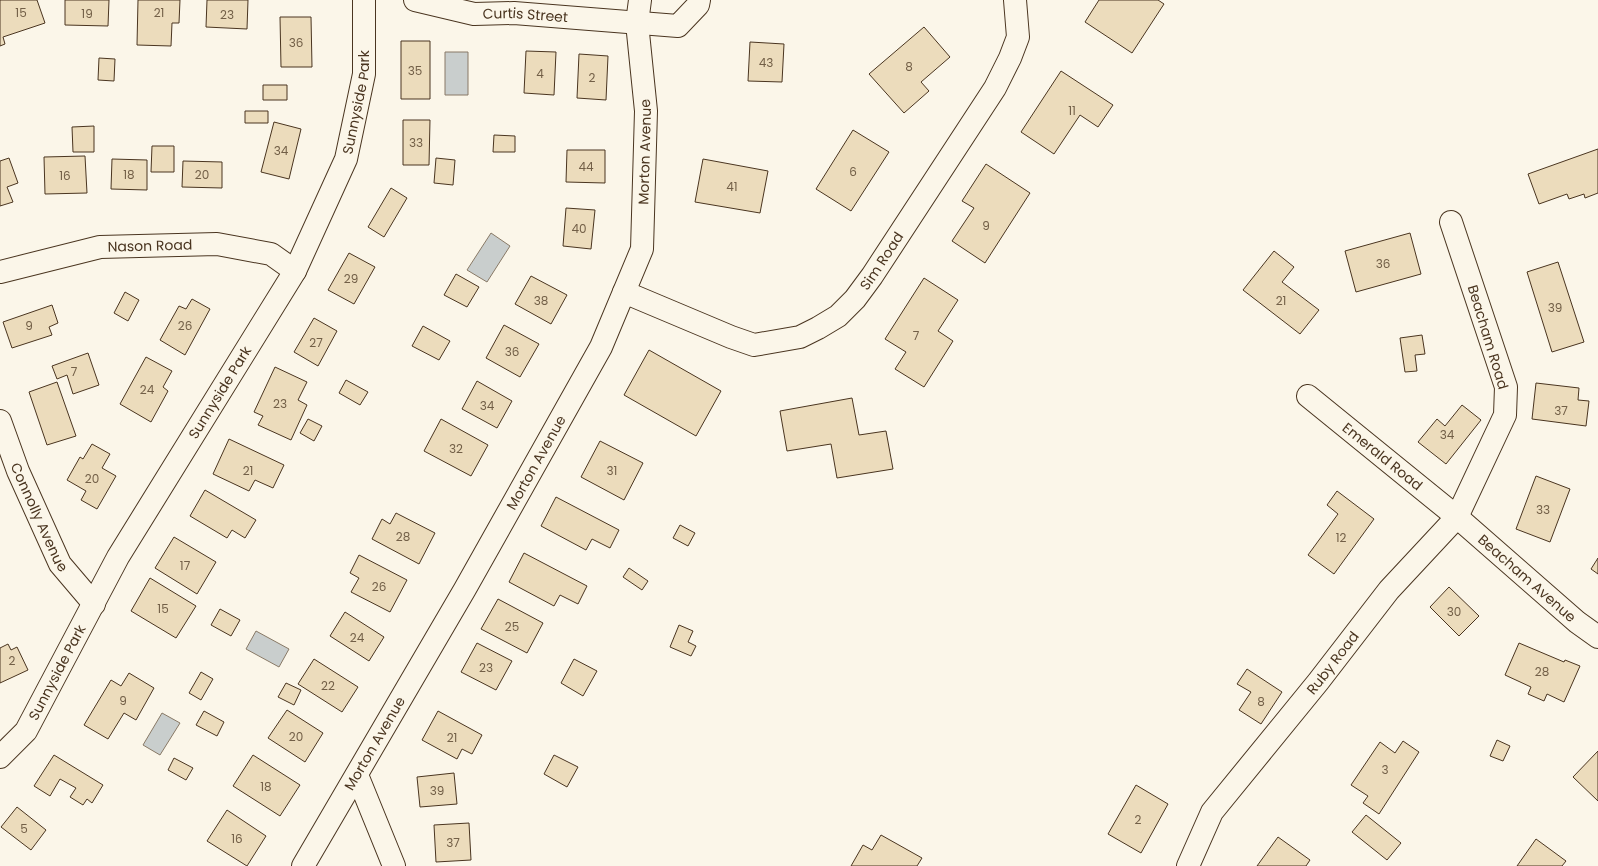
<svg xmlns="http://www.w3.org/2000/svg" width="1598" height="866" font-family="Poppins,sans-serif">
  <rect width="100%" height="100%" fill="#fbf6e9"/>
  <path fill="#c9cecd" stroke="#887966" d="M 445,52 L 468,52 L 468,95 L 445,95 Z
    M 491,233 L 510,246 L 487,282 L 467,270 Z
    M 256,631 L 289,649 L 279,667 L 246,649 Z
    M 162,713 L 180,723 L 160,755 L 143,745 Z"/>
  <path fill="#ecdcbc" stroke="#4a3520" d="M 0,0 L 37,0 L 45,23 L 3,37 L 5,44 L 0,46 Z
    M 65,0 L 109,0 L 108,26 L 65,25 Z
    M 138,0 L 180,0 L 179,23 L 172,23 L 171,46 L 137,45 Z
    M 207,0 L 248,0 L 247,29 L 206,27 Z
    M 1099,0 L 1158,0 L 1164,4 L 1132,53 L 1085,22 Z
    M 280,17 L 311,17 L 312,67 L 281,67 Z
    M 924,27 L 950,57 L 921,82 L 929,91 L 904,113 L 869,74 Z
    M 401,41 L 430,41 L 430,99 L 401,99 Z
    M 750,42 L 784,44 L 782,82 L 748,81 Z
    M 526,51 L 556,52 L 554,95 L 524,93 Z
    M 579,54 L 608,56 L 606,100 L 577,98 Z
    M 99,58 L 115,59 L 114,81 L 98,80 Z
    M 1061,71 L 1113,105 L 1098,127 L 1080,115 L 1054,154 L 1021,132 Z
    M 263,85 L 287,85 L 287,100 L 263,100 Z
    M 245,111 L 268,111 L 268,123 L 245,123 Z
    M 403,120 L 430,120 L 429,165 L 403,165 Z
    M 274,122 L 301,129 L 289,179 L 261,172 Z
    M 94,126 L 94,152 L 73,152 L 72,127 Z
    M 853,130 L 889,152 L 851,211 L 816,189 Z
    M 494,135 L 515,136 L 515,152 L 493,152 Z
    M 152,146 L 174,146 L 174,172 L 151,172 Z
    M 1598,149 L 1598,193 L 1585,198 L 1584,194 L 1569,199 L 1567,194 L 1539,204 L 1528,174 Z
    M 567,150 L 605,150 L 605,183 L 566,182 Z
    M 85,156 L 87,193 L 45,194 L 44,157 Z
    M 9,158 L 18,183 L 7,187 L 13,202 L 0,206 L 0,161 Z
    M 436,158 L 455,160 L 453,185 L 434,183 Z
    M 112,159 L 147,160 L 147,190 L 111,189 Z
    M 703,159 L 768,171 L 760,213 L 695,202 Z
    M 183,161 L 222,162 L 222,188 L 182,187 Z
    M 986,164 L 1030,193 L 985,263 L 952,241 L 974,208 L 962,201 Z
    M 391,188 L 407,198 L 384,237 L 368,227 Z
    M 566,208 L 595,210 L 591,249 L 563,246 Z
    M 1410,233 L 1421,274 L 1356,292 L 1345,251 Z
    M 1274,251 L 1294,267 L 1282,282 L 1319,310 L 1300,334 L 1243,290 Z
    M 349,253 L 375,267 L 354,304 L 328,290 Z
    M 1558,262 L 1584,342 L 1552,352 L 1527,272 Z
    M 456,274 L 479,287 L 467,307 L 444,295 Z
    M 531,276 L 567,295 L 551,324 L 515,304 Z
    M 924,278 L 958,300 L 938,331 L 953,341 L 924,387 L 895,369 L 906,352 L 885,339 Z
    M 125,292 L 139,300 L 128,321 L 114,313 Z
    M 192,299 L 210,309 L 185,355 L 160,340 L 179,306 L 186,309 Z
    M 52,305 L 58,323 L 49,327 L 52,335 L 12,348 L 3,322 Z
    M 314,318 L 337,331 L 318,366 L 294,352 Z
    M 504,325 L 539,344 L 520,377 L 486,358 Z
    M 423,326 L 450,341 L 439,360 L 412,346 Z
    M 1422,335 L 1425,354 L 1415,355 L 1417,371 L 1405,372 L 1400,338 Z
    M 649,350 L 721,391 L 696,436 L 624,395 Z
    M 88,353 L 99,385 L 73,394 L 67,375 L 57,379 L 52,366 Z
    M 146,357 L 172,371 L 163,387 L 168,391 L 151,422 L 120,404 Z
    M 275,367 L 307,382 L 298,400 L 307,405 L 291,440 L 258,425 L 263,416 L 254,412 Z
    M 346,380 L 368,392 L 360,405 L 339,393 Z
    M 477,381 L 512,401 L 497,428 L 462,409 Z
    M 57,382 L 76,436 L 47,445 L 29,392 Z
    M 1536,383 L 1579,388 L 1578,400 L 1589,401 L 1586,426 L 1532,419 Z
    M 852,398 L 859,435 L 886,431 L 893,469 L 837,478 L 831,444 L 787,451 L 780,411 Z
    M 1462,405 L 1481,420 L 1446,464 L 1418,442 L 1437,419 L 1445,426 Z
    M 308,419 L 322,426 L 314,441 L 300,433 Z
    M 441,419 L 488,445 L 471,476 L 424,451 Z
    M 229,439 L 284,465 L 273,488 L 255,480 L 249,491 L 213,474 Z
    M 600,441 L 643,463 L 624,500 L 581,477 Z
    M 92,444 L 110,454 L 102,468 L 116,476 L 97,509 L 81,500 L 86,491 L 67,480 L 80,457 L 83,459 Z
    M 1536,476 L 1570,489 L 1550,542 L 1516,529 Z
    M 205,490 L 256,520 L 245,538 L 232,530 L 227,538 L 190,516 Z
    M 1337,491 L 1374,519 L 1334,574 L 1308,555 L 1338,514 L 1327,505 Z
    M 556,497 L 619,530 L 610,548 L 592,539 L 586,550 L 541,526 Z
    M 396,513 L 435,533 L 419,564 L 372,539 L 382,519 L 390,524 Z
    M 680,525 L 695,533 L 688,546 L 673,538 Z
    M 174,537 L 216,562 L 197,594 L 155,568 Z
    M 524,553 L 587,586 L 578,604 L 560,595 L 554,606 L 509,582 Z
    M 359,555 L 407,580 L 390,612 L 351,592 L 359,578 L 350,573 Z
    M 1598,558 L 1598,574 L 1591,569 Z
    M 629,568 L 648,581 L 642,590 L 623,577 Z
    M 150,578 L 196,606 L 176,638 L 131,611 Z
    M 1449,587 L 1479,616 L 1459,636 L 1430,607 Z
    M 498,599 L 543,623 L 527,653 L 481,629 Z
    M 220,609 L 240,620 L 231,636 L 211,625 Z
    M 345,612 L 384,637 L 369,661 L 330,636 Z
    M 679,625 L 693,631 L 688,642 L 696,646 L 691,656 L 670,647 Z
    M 477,643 L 512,661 L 496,690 L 461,672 Z
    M 1519,643 L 1564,662 L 1565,660 L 1580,666 L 1564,702 L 1547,694 L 1544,701 L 1528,694 L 1531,687 L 1505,675 Z
    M 8,644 L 11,650 L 17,647 L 28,670 L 0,683 L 0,648 Z
    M 314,659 L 358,687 L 342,712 L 298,684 Z
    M 574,659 L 597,671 L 583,696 L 561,683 Z
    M 1247,669 L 1282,692 L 1261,724 L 1239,710 L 1251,692 L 1237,684 Z
    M 201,672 L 213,679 L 201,700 L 189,693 Z
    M 129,673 L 154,688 L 136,720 L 124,713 L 108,739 L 84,725 L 111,680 L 121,686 Z
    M 286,683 L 301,690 L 294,705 L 278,697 Z
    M 287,710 L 323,733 L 305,762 L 268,738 Z
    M 204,711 L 224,722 L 217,736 L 196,725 Z
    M 438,711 L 482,735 L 472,754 L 462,749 L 457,759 L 422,740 Z
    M 1497,740 L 1510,746 L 1503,761 L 1490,756 Z
    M 1403,741 L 1419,752 L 1379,814 L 1363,803 L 1368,796 L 1351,785 L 1380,742 L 1395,753 Z
    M 1598,751 L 1598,801 L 1573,777 Z
    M 54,755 L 103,785 L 92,803 L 87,799 L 83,805 L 70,797 L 76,788 L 60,779 L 50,796 L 34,786 Z
    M 253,755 L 300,785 L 280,816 L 233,786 Z
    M 554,755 L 578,767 L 567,787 L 544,774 Z
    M 174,758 L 193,768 L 186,780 L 168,770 Z
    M 454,773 L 457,804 L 420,807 L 417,777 Z
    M 1136,785 L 1168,804 L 1141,853 L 1108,834 Z
    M 17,807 L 46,830 L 31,850 L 1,827 Z
    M 227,810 L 266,836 L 247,866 L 207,841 Z
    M 1366,815 L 1401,843 L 1387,860 L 1352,832 Z
    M 469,823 L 471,860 L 436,862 L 434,825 Z
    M 881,835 L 922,858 L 917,866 L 851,866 L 863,845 L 872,850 Z
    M 1278,837 L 1310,860 L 1306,866 L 1257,866 Z
    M 1536,839 L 1566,861 L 1562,866 L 1517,866 Z"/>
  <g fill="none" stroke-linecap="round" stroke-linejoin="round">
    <defs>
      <g id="minor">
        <path id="s1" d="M 415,0 L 474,14 L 514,13 L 678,26 L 698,5 L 699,0"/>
        <path id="s2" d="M 0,272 L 100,247 L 217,244 L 271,254 L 295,271"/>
        <path id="s3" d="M 624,292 L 731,337 L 754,345 L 800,337 L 818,328 L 838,316 L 855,299 L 872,276 L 995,88 L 1010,58 L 1018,37 L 1015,0"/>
        <path id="s4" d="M 1308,396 L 1457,517 L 1577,622 L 1598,637"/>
        <path id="s5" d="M 0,421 L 18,471 L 60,564 L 94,604"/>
        <path id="s6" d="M 0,757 L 26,731 L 118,557 L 295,271 L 346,159 L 364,74 L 364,0"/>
        <path d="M 357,775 L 394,866"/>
        <path id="s7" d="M 303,866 L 465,589 L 601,347 L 642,249 L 646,111 L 637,23 L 640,0"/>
        <path id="s8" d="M 1188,866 L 1212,812 L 1318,682 L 1389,590 L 1457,517 L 1505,415 L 1506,387 L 1451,222"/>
      </g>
    </defs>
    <use href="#minor" stroke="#4a3520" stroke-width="24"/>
    <use href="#minor" stroke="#fbf6e9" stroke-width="22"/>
  </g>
  <g text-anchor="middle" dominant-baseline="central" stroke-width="3" stroke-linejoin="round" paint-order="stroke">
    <g font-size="12" fill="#725f47">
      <text x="21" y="12">15</text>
      <text x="159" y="12">21</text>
      <text x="87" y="13">19</text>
      <text x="227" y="14">23</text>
      <text x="296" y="42">36</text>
      <text x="766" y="62">43</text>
      <text x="909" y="66">8</text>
      <text x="415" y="70">35</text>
      <text x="540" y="73">4</text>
      <text x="592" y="77">2</text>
      <text x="1072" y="110">11</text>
      <text x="416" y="142">33</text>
      <text x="281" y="150">34</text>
      <text x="586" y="166">44</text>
      <text x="853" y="171">6</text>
      <text x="129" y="174">18</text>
      <text x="202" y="174">20</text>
      <text x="65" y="175">16</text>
      <text x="732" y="186">41</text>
      <text x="986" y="225">9</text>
      <text x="579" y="228">40</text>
      <text x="1383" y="263">36</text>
      <text x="351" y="278">29</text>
      <text x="541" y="300">38</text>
      <text x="1281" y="300">21</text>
      <text x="1555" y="307">39</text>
      <text x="29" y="325">9</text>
      <text x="185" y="325">26</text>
      <text x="916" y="335">7</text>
      <text x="316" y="342">27</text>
      <text x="512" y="351">36</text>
      <text x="74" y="371">7</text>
      <text x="147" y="389">24</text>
      <text x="280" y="403">23</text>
      <text x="487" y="405">34</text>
      <text x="1561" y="410">37</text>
      <text x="1447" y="434">34</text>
      <text x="456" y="448">32</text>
      <text x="248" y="470">21</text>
      <text x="612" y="470">31</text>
      <text x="92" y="478">20</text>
      <text x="1543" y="509">33</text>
      <text x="403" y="536">28</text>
      <text x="1341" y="537">12</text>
      <text x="185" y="565">17</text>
      <text x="379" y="586">26</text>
      <text x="163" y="608">15</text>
      <text x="1454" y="611">30</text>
      <text x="512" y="626">25</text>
      <text x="357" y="637">24</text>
      <text x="12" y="660">2</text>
      <text x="486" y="667">23</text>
      <text x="1542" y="671">28</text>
      <text x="328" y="685">22</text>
      <text x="123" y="700">9</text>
      <text x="1261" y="701">8</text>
      <text x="296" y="736">20</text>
      <text x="452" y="737">21</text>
      <text x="1385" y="769">3</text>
      <text x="266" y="786">18</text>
      <text x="437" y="790">39</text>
      <text x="1138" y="819">2</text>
      <text x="24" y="828">5</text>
      <text x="237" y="838">16</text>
      <text x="453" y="842">37</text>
    </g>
    <g font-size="14" fill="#4a3520" stroke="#fbf6e9">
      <text stroke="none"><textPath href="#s1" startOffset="112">Curtis Street</textPath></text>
      <text stroke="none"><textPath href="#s6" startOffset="751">Sunnyside Park</textPath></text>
      <text stroke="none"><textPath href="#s7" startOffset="802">Morton Avenue</textPath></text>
      <text stroke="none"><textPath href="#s2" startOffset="153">Nason Road</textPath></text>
      <text stroke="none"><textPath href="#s3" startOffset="301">Sim Road</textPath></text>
      <text transform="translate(1488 337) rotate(73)">Beacham Road</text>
      <text stroke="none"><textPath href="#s6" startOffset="427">Sunnyside Park</textPath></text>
      <text stroke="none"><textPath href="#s4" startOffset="96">Emerald Road</textPath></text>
      <text stroke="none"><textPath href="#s7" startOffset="466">Morton Avenue</textPath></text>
      <text stroke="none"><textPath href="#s5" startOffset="104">Connolly Avenue</textPath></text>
      <text stroke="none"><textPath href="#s4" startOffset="285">Beacham Avenue</textPath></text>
      <text stroke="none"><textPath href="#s8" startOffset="251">Ruby Road</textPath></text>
      <text stroke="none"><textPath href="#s6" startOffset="103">Sunnyside Park</textPath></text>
      <text stroke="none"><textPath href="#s7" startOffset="142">Morton Avenue</textPath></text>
    </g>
  </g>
</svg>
